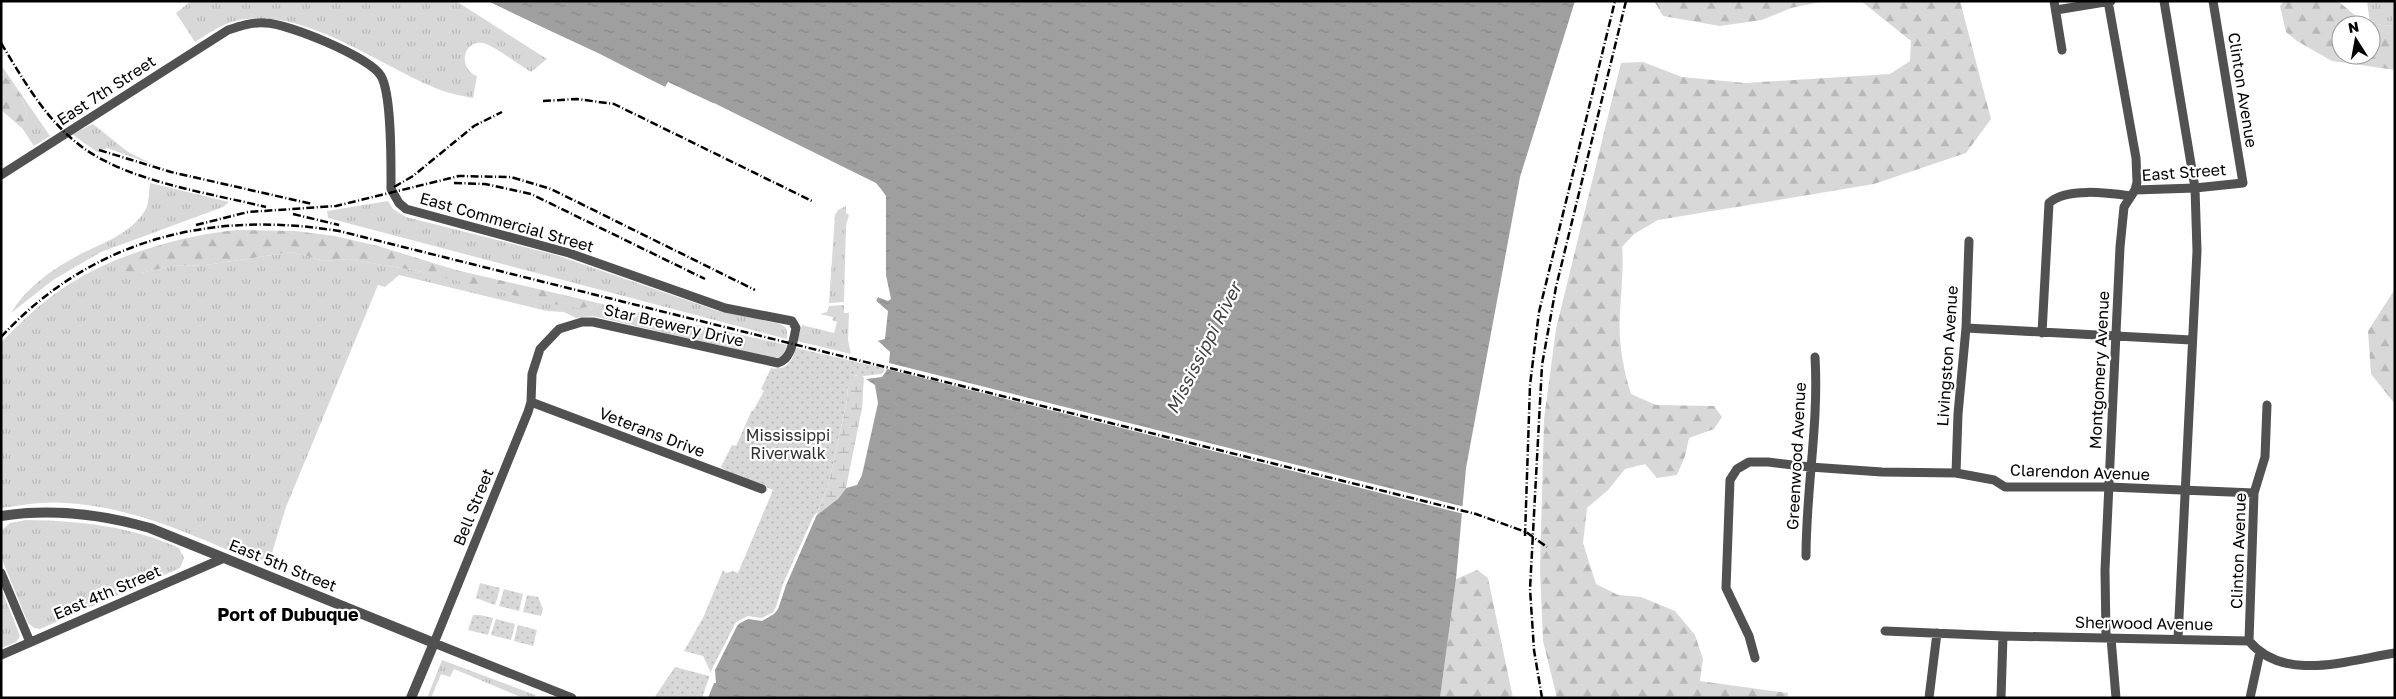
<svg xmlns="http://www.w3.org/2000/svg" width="2396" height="699" font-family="'Golos Text',sans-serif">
  <defs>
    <pattern id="grass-tufts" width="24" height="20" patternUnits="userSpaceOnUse" patternTransform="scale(1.25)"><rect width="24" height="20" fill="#d8d8d8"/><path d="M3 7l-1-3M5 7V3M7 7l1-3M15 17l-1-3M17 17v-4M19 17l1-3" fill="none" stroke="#b8b8b8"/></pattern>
    <pattern id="forest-firs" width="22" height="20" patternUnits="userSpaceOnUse" patternTransform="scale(1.25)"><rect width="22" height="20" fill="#d8d8d8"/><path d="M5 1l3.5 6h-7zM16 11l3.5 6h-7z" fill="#b8b8b8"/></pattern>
    <pattern id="wetland-marsh" width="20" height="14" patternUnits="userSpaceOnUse" patternTransform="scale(1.25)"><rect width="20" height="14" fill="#d8d8d8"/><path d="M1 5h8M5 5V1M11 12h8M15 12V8" fill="none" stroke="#b8b8b8"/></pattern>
    <pattern id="park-dots" width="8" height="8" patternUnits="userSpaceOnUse" patternTransform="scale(1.25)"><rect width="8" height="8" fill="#d8d8d8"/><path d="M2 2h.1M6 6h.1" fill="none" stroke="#b8b8b8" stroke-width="1.8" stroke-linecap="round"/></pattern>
    <pattern id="water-ripples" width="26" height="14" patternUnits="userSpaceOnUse" patternTransform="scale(1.25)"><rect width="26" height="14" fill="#9f9f9f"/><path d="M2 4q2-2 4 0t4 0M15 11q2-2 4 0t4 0" fill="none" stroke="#878787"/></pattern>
  </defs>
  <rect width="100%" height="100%" fill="#fff"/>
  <path fill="url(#grass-tufts)" d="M 191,1 L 456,1 L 547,59 L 531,72 C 521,66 493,45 483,43 C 462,40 458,69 477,76 L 473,98 C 463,96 452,94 443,91 C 380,68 298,0 229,23 C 217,27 206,35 195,42 L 176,13 Z
    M 2367,1 L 2395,1 L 2395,26 L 2370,24 Z
    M 1,65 L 50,136 L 34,146 L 22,128 L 27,112 L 19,92 L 1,72 Z
    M 93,124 L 128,152 L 154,165 L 107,148 L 97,152 L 72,134 Z
    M 150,183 L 229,202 L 223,207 L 101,252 L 53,280 L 11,313 C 26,288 51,270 77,256 C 100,244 132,234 146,209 C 149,203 149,191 150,183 Z
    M 388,201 L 393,209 L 406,217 L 556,255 L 718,311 L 777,323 C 786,326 788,329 787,339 L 328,218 L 327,211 Z
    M 846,206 L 846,213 L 849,215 L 846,225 L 844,302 L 829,303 L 835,215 L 838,210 Z
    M 292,252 L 324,261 L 348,259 L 418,271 L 578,308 L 596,307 L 598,303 L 787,345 L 782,357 L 773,358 L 593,316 L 576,318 L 564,312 L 547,311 L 399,275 L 385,287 L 378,285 L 286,507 L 271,556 L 256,562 C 195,536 134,507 66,503 C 45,501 23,505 1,508 L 1,343 C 38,303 71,278 121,258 L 121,267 L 141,273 L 171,266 L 206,265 Z
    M 844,305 L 844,313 L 849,313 L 848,340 L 851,354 L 797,341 L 802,325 L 834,333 L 837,322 L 832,320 L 833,317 L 820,314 L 827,312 L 829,306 Z
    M 27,520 C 81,521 130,526 179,548 L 184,558 L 180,568 L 40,629 L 34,628 L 28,623 L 1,557 L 2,530 L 10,523 Z
    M 1,588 L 20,636 L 16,642 L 1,648 Z
    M 442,660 L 535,695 L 534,698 L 523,698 L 454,669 L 450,677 L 441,674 L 431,698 L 427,698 Z"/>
  <path fill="url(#forest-firs)" fill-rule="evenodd" d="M 1654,1 L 1825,1 L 1791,8 L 1762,20 L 1720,26 L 1663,16 Z
    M 1861,1 L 1960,1 L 1991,119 L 1966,153 L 1874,184 L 1658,220 L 1634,234 L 1622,247 C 1624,270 1621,290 1620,313 C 1618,340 1623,368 1631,394 L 1656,405 L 1714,406 L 1722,417 L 1714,429 L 1689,438 L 1685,456 L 1677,475 L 1657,478 L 1645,464 L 1625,469 L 1608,490 L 1587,508 L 1583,543 L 1596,584 L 1618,595 L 1641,597 L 1675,611 L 1695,635 L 1703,659 L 1700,681 L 1788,693 L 1787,698 L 1557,698 L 1543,641 L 1540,569 L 1544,419 L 1556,329 L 1621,63 L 1643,62 L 1682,77 L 1745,83 L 1890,74 L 1910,61 L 1911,41 Z
    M 2284,1 L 2338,1 C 2362,21 2363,24 2395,26 L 2395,70 L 2332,61 L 2297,41 L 2286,32 L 2280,6 ZM 2341,25 L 2371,25 L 2371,55 L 2341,55 Z
    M 1,72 L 19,92 L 27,112 L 22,128 L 1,110 Z
    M 236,230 L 295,231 L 335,236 L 378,246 L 456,270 L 598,303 L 596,307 L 578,308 L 541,302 L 418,271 L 348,259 L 324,261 L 292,252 L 206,265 L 171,266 L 141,273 L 126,273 L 121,267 L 121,258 C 158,244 197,234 236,230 Z
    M 2395,289 L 2395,404 L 2371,374 L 2368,331 Z
    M 1477,570 L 1488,578 L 1513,698 L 1440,698 L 1456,579 Z"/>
  <path fill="url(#wetland-marsh)" d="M 861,374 L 865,379 L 866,392 L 843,505 L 794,568 L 828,486 L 847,401 L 848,384 L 853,377 Z"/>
  <path fill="url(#park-dots)" d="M 796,348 L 887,369 C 884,380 873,375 865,379 L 864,376 L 856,375 L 848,384 L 847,400 L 828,486 L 774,614 L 762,621 L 748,619 L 738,624 L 714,670 L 716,683 L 711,683 L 704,698 L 654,698 L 675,667 L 713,677 L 703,656 L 684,651 L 703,618 L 723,570 L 726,573 L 733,571 L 738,573 L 773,490 L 728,472 L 721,467 L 732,445 L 736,446 L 752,410 L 753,411 L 764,391 L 761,389 L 771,368 C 787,371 793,361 796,348 Z
    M 480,583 L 500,588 L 495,605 L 476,598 Z
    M 504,589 L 523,594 L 519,611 L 499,606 Z
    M 527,595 L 538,597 L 543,609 L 541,616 L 523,612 Z
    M 473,615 L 480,615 L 493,618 L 488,635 L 468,630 Z
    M 496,619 L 515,624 L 511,640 L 491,635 Z
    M 518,625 L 537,630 L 533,646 L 514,641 Z"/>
  <path fill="url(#water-ripples)" d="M 488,1 L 1575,1 L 1520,177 L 1466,468 L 1456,579 L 1440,698 L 704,698 C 711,681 726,634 740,623 C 747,617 754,618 762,620 L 778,608 L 786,585 L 816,516 L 838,499 L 848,486 L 859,436 L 865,379 L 882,376 L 886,372 L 890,352 L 877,340 L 881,305 L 876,301 L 878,297 L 883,299 L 881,201 L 873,187 L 713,103 L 668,82 L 665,87 Z"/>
  <path fill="#fff" d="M 486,1 L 598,53 L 665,87 L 664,89 L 494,8 Z
    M 714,103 L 876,183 L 881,189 L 886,196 L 886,275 L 891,299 L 888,301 L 878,297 L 876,301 L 888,311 L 885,339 L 877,341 L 890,352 L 889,363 L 1465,507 L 1464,514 L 887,369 L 882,377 L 866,379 L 875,385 L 878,403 L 862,475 L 857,485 L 846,488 L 862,408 L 864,376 L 881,374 L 884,371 L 888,357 L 882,347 L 870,340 L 872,316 L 878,306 L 873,301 L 877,295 L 881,295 L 877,195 L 867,187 L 710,112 Z
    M 818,512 L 786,585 L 778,609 L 774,614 L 762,621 L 748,619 L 738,624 L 715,670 L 716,683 L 714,683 L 708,698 L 702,698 L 712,669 L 736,622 L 748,616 L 762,618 L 773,612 L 776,607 L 783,584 L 814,515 Z"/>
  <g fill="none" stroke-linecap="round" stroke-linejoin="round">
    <path stroke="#515151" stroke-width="9" d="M 2054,1 L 2062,50
      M 2108,1 L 2136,158 L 2137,182 L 2135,190
      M 2164,1 L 2195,188 L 2197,251 L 2178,638
      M 2056,10 L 2111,1
      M 1,175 L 228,30 C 240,26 252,22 265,23 C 287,23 370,57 381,76 C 392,95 391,164 391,189 L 399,203 L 406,209 L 569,253 L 725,308 L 792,321 L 796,328 C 793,340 792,359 778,363 L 593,322 L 582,322 L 559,329 L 540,349 L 532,374 L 531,402 L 528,412 L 434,643 L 572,698
      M 1966,328 L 2191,340
      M 2042,333 L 2049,203 C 2066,187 2109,193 2131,196
      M 531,402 L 762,489
      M 1956,473 L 1958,414 L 1966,328 L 1969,241
      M 1806,556 C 1806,489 1819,424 1815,357
      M 1,573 L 30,642
      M 1885,631 L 2003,636 L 2249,641 C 2284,683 2349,660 2395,653
      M 2106,637 L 2105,570 L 2120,247 L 2124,207 L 2135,190 L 2195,188 L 2243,183 L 2213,1
      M 2111,638 L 2116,698
      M 2249,641 L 2254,493 L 2265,457 L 2267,405
      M 1,655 L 224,558
      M 1755,658 L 1749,636 L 1726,588 L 1730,480 L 1737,469 L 1749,462 L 1768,462 L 1810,467 L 1882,472 L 1956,473 L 1994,480 L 2005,487 L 2109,487 L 2254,493
      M 1929,698 L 1937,633
      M 2001,698 L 2003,636
      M 2250,698 L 2260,652"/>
    <path stroke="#515151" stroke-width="10" d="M 1,516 C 52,508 101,514 150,528 L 434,643 L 411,698"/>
    <path stroke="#000" stroke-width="2.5" stroke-dasharray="8 2.5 1 2.5" stroke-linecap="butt" d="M 1,43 C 23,79 44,117 77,143 C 123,181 209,193 266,207
      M 543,101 L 577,99 L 614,104 L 812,201
      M 99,150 L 171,172 L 312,204
      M 454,183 L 485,184 L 531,194 L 705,279
      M 394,187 L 413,176 L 474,126 L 502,112
      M 293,214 L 339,225
      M 196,225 L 248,212 L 336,206 L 459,176 L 511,177 L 551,189 L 755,290
      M 1,337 C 92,239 210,210 339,231 L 1476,514 L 1526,532 L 1547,547
      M 1525,536 L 1530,385 L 1539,312 L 1615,1
      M 1542,698 L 1534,650 L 1530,589 L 1542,365 L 1556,287 L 1626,1"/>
  </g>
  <g text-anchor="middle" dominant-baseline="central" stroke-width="4.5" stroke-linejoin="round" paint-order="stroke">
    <g font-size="16" fill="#000" stroke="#fff">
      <text transform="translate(106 90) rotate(-33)">East 7th Street</text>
      <text transform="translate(2243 90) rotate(81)">Clinton Avenue</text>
      <text transform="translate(2184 172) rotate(-4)">East Street</text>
      <text transform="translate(507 222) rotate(16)">East Commercial Street</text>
      <text transform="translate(674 325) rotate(13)">Star Brewery Drive</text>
      <text transform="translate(1947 356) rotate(-86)">Livingston Avenue</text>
      <text transform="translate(2099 370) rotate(-87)">Montgomery Avenue</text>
      <text transform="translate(652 432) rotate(21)">Veterans Drive</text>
      <text transform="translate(1796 456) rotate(-87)">Greenwood Avenue</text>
      <text transform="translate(2080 472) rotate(2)">Clarendon Avenue</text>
      <text transform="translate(473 507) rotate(-68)">Bell Street</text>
      <text transform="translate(2238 551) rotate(-88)">Clinton Avenue</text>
      <text transform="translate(283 565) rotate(22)">East 5th Street</text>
      <text transform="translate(107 592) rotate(-23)">East 4th Street</text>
      <text transform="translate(2144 623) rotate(1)">Sherwood Avenue</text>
    </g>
    <g font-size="16" fill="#2f2f2f" stroke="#fff">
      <text x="788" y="435">Mississippi<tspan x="788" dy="18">Riverwalk</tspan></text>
    </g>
    <g font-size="18" font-style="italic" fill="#404040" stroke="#fff">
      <text transform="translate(1203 348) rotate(-63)">Mississippi River</text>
    </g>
    <g font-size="18" font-weight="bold" fill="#000" stroke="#fff">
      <text x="288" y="614">Port of Dubuque</text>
    </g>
  </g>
  <rect width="2396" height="699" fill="none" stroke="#000000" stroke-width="5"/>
  <g transform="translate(2356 40) rotate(349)"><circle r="24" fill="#ffffff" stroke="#999999"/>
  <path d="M0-4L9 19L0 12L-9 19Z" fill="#000000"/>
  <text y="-8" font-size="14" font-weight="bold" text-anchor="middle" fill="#000000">N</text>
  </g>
</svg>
